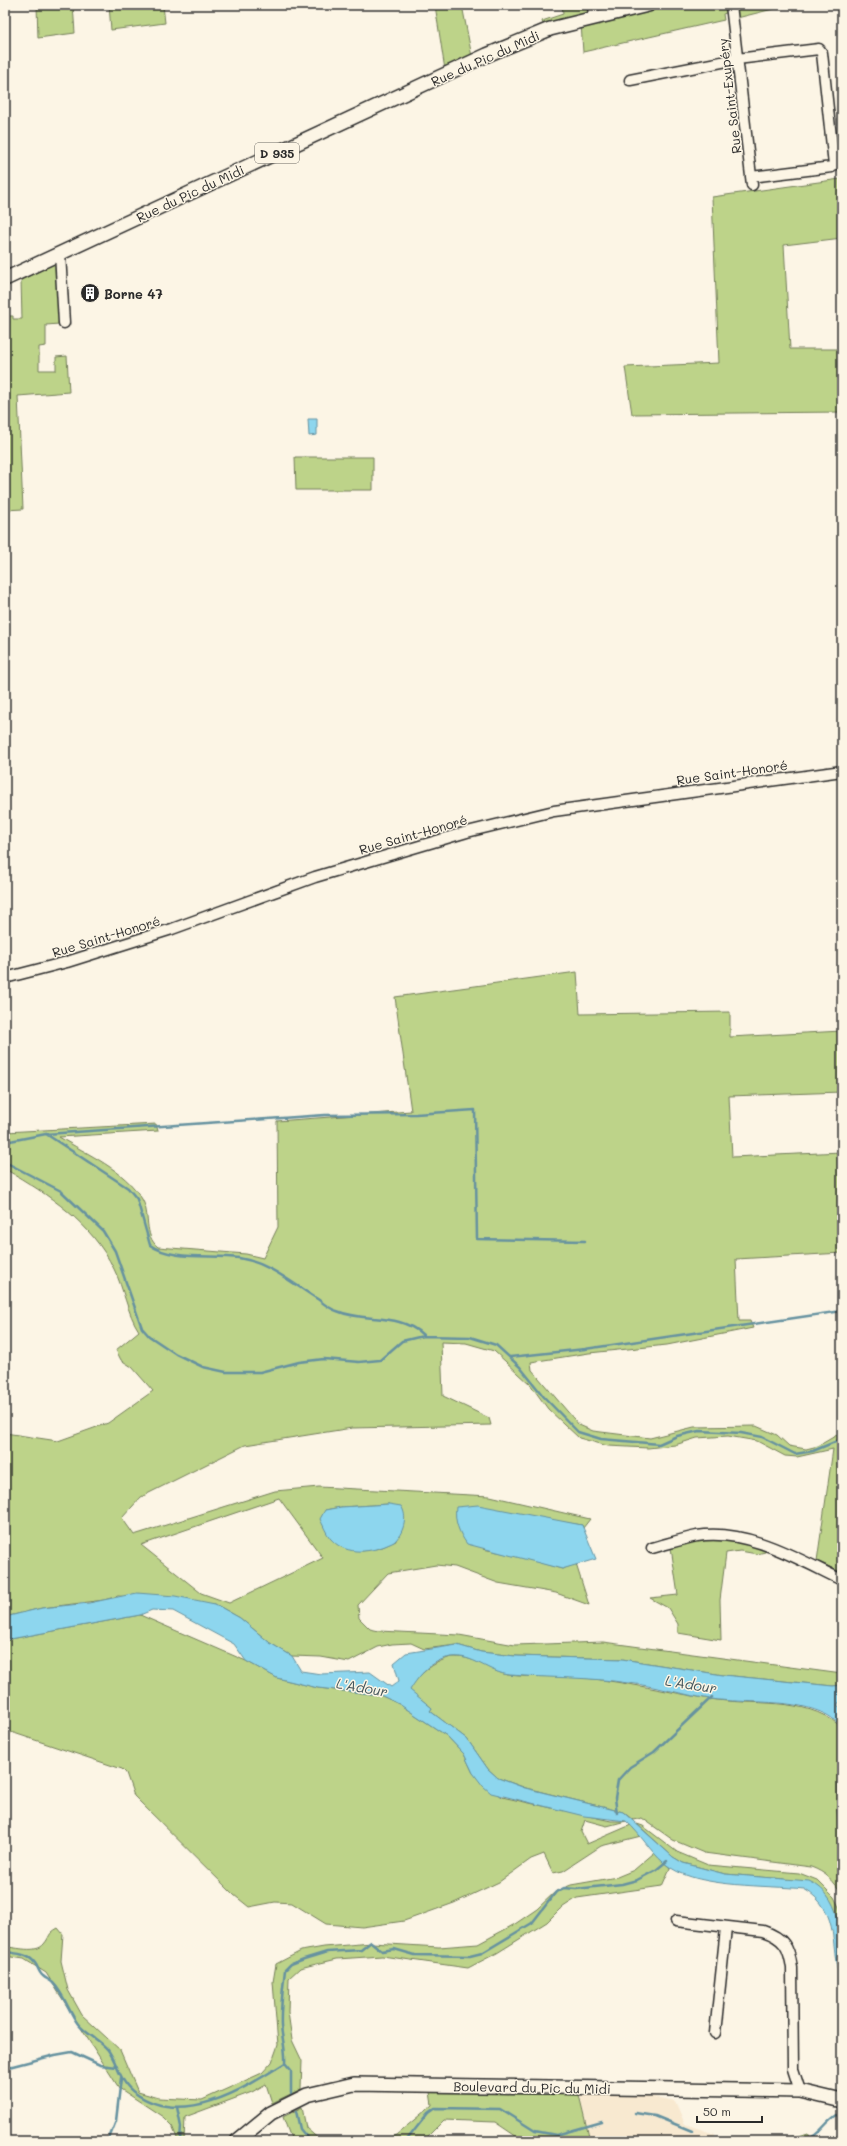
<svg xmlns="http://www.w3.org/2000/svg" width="847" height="2146" font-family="Mali,sans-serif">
  <rect width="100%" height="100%" fill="#fcf5e5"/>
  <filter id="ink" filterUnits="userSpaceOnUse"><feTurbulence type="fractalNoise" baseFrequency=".025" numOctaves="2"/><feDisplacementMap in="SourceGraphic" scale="8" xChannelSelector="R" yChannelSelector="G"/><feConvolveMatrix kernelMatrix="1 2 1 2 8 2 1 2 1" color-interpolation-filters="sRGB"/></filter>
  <g filter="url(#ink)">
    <path fill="#f8e9d0" d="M 632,2093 L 675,2101 L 685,2124 L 715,2134 L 713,2141 L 590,2141 L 579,2095 Z"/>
    <path fill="#bdd389" stroke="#747f5a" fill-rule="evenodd" d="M 37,5 L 73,5 L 75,33 L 38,38 Z
      M 109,5 L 163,5 L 165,23 L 111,30 Z
      M 435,5 L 462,5 L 472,57 L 445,70 Z
      M 562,5 L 586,5 L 588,12 L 544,26 L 542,21 L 563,14 Z
      M 669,5 L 727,5 L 728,12 L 723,14 L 724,20 L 583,52 L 581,24 Z
      M 735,5 L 789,5 L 737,18 Z
      M 840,179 L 842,238 L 784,245 L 790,349 L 842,349 L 842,412 L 632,414 L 625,367 L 719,363 L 712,197 Z
      M 56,263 L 59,324 L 46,325 L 46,346 L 39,347 L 39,370 L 56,370 L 56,357 L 67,356 L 69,392 L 18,396 L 23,509 L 5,510 L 5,324 L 9,323 L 8,316 L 13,316 L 13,319 L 22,319 L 21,280 Z
      M 295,457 L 373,457 L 373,490 L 296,490 Z
      M 577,972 L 580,1014 L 730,1012 L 730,1037 L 842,1031 L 842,1092 L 729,1096 L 732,1157 L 842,1152 L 842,1253 L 736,1259 L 739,1321 L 750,1321 L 753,1328 L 667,1345 L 589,1353 L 531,1362 L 532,1370 L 579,1425 L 593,1431 L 650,1438 L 694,1427 L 756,1426 L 777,1435 L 789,1446 L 806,1449 L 818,1446 L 842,1432 L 842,1573 L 817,1561 L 833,1449 L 797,1457 L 785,1456 L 757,1441 L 728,1436 L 697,1438 L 675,1445 L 648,1448 L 608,1446 L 579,1438 L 548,1409 L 530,1384 L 494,1351 L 466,1343 L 441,1342 L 443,1396 L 489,1418 L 491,1425 L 352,1428 L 245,1445 L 141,1497 L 122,1518 L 134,1535 L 275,1491 L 319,1487 L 490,1496 L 590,1519 L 583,1528 L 582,1525 L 563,1522 L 483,1549 L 517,1556 L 562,1569 L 576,1564 L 589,1605 L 556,1593 L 498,1583 L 455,1567 L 436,1565 L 388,1573 L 358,1605 L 359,1618 L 370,1629 L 379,1631 L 459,1635 L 515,1645 L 603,1642 L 842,1674 L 842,1685 L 833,1686 L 723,1675 L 622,1659 L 515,1656 L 481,1652 L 457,1645 L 424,1649 L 411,1643 L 392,1644 L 378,1647 L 349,1662 L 321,1657 L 292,1656 L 270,1643 L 240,1618 L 215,1604 L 118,1596 L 104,1600 L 42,1608 L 5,1617 L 5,1501 L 7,1499 L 5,1494 L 5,1433 L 58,1441 L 108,1423 L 153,1391 L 132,1367 L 121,1360 L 116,1350 L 139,1331 C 127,1313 124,1289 114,1269 C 91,1222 49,1195 5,1169 L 5,1132 L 156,1124 L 158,1131 L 59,1137 C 87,1154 125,1170 142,1199 C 151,1214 143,1235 158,1247 L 246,1254 L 263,1258 L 278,1227 L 277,1121 L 411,1111 L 395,997 ZM 279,1498 L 323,1558 L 229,1603 L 201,1593 L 141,1545 ZM 389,1504 L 396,1541 L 380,1548 L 362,1551 L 325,1510 L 341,1507 Z
      M 685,1535 L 769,1544 L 765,1552 L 757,1554 L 740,1551 L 726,1553 L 720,1600 L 721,1640 L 678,1633 L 678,1624 L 668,1608 L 650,1598 L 678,1595 L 670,1541 Z
      M 140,1615 L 246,1661 L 277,1678 L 318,1688 L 380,1695 L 399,1704 L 447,1736 L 464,1754 L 473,1773 L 502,1797 L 611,1821 L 626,1821 L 607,1826 L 585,1820 L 581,1832 L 587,1844 L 631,1825 L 641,1836 L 601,1846 L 563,1871 L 553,1873 L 544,1854 L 531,1859 L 499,1882 L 454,1903 L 404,1921 L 362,1927 L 326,1924 L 292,1903 L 275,1902 L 249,1907 L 234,1895 L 134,1796 L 126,1773 L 122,1769 L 11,1732 L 7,1739 L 5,1738 L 5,1640 Z
      M 451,1657 C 457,1657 464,1657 469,1659 C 483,1663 493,1672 508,1675 C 533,1678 559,1675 584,1678 C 627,1682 668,1692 710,1699 C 753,1706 804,1696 839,1725 L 840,1730 L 837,1811 L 842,1842 L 842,1895 C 835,1881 825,1872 811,1867 L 704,1853 L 673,1840 L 642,1818 L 633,1820 L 623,1812 L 526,1788 L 498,1778 L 488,1769 L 467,1739 L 430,1711 L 432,1708 L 409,1690 C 420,1673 432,1663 451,1657 Z
      M 637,1824 L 643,1826 L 677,1852 L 708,1865 L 799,1873 L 817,1880 L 834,1897 L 841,1911 L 842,1944 L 838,1917 L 826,1894 L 784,1879 L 725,1874 L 683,1863 L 673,1857 Z
      M 654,1853 L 670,1868 L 662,1886 L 577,1898 L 560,1909 L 547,1922 L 497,1953 L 468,1968 L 382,1956 L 337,1959 L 300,1968 L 289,1978 L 288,2012 L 292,2040 L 302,2061 L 301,2089 L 272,2103 L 266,2084 L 252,2092 L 185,2117 L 184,2141 L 176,2141 L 177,2138 L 172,2126 L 163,2117 L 119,2088 L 46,1973 L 24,1959 L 5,1956 L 5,1947 C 16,1947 36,1954 44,1944 C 51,1936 47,1934 58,1928 L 63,1934 L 61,1961 L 68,1990 L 82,2015 L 120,2050 L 138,2092 L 159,2098 L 202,2100 L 262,2073 L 272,2062 L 278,2045 L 273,1982 L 276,1964 L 301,1951 L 324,1947 L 372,1943 L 439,1947 L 478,1944 L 515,1924 L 537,1909 L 556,1891 L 571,1885 L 617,1877 L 634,1870 Z
      M 430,2092 L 579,2095 L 590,2141 L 544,2141 L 542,2138 L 539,2141 L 523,2141 L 495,2122 L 444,2120 L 423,2141 L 383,2141 L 396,2135 L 432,2105 Z
      M 302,2107 L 306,2128 L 321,2141 L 292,2141 L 283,2117 Z
      M 808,2133 L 812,2141 L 757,2141 L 799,2136 Z"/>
    <path fill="#8dd6ee" stroke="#6692a0" d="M 308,419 L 317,419 L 317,435 L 309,436 Z
      M 389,1504 L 401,1506 C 408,1516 404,1531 396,1540 C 394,1543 389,1544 385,1546 C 367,1553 344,1555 330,1538 C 326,1533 323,1525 320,1519 L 325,1510 L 341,1507 Z
      M 478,1505 L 582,1525 L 596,1559 L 562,1569 L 467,1544 C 459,1533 454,1521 456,1507 Z
      M 137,1593 L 175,1596 L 215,1604 L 240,1618 L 270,1643 L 292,1656 L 301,1671 L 321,1674 L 370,1672 L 391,1687 L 399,1681 L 394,1663 L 406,1653 L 457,1645 L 481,1652 L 515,1656 L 622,1659 L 723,1675 L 833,1686 L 842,1685 L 842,1702 L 838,1703 L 838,1706 L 842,1709 L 842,1726 C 837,1723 833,1718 827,1715 C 795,1698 747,1704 711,1699 C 683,1695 656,1686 628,1683 C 589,1677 550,1678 510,1675 C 489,1673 473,1654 451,1657 C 432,1660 419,1675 410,1690 L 432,1708 L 430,1711 L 467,1739 L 488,1769 L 498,1778 L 525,1788 L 623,1812 L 673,1857 L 683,1863 L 725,1874 L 809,1881 C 847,1897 842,1953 842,1986 C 828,1951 843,1911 804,1889 C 767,1885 702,1888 671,1868 C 653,1857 642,1835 626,1821 L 584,1816 L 491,1793 L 483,1786 L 473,1773 L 464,1754 L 447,1736 L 399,1704 L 380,1695 L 318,1688 L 277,1678 L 246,1661 L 234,1644 L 173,1611 L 152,1610 L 140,1615 L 5,1640 L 5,1617 L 42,1608 L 89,1603 Z"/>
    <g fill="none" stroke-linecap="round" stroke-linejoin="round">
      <path stroke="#6692a0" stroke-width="2.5" d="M 46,1134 L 325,1115 L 416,1114 L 475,1110 L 477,1239 L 585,1241
        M 5,1142 L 46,1134 L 128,1188 L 137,1199 L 150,1245 C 172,1261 212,1254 239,1258 C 270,1263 293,1284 319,1300 C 324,1304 330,1309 337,1311 C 365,1323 399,1312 423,1335
        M 5,1162 L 61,1191 L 103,1231 L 115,1251 L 142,1328 L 149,1336 L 176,1354 L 203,1367 L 226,1372 L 260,1372 L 299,1362 L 324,1359 L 359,1362 L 380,1360 L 402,1341 L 423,1336 L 470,1337 L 496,1345 L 520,1367 L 544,1397 L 578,1432 L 601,1439 L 659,1444 L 677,1436 L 699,1431 L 741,1433 L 762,1437 L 795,1454 L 813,1451 L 842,1439
        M 510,1357 L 585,1349 L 842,1311
        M 617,1813 L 615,1798 L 618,1780 L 630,1767 L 654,1752 L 712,1697
        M 5,1952 C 15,1953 29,1954 35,1963 C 38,1967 39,1973 43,1976 C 46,1979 50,1980 53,1983 C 64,1994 69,2012 78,2024 C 86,2034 100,2040 108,2050 C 118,2064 120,2083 135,2093 C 182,2128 244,2089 285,2063 C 286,2050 282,2038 281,2026 C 280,2008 283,1988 285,1970 L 291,1964 L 304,1959 L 327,1952 L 361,1950 L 371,1942 L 382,1951 L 394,1949 L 415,1955 L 470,1956 L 482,1953 L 532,1923 L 556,1892 L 564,1888 L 576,1889 L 622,1884 L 637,1880 L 656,1870 L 667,1861
        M 285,2063 L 291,2070 L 291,2093
        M 5,2068 L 55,2055 L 72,2052 L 100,2065 L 117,2067
        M 177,2107 L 181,2127 L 180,2141
        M 296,2111 L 300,2129 L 310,2141
        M 635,2113 L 655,2116 L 692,2131
        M 713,2139 L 722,2141
        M 108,2141 L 116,2121 L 121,2078
        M 406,2141 L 428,2113 L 435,2108 L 500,2109 L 535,2131 L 556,2135 L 602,2122
        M 773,2141 C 784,2137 797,2143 808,2139 C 820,2135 825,2122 837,2115 L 842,2117"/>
      <defs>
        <path id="minor" d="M 593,5 L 594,17
          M 731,5 L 752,185
          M 630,80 L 737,59 L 819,49 L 822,53 L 834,165 L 832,167 L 751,177
          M 60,253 L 64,323
          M 5,978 L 67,962 L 172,929 L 315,877 L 467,832 L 554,811 L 842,771
          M 652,1548 C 667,1544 682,1539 697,1536 C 747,1528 798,1559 842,1580
          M 676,1921 L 763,1931 C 784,1938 789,1947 792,1968 L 793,2069 L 800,2091
          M 715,2033 L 726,1928"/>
        <path id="major" d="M 5,279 L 487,55 L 550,29 L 648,5
          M 237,2141 L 271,2113 L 307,2095 L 354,2084 L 800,2091 L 842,2101"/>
      </defs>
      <use href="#minor" stroke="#2b2b2b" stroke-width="13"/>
      <use href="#major" stroke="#2b2b2b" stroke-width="16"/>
      <use href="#minor" stroke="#fcf5e5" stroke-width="10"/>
      <use href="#major" stroke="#fcf5e5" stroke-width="13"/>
    </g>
  </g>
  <defs>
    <symbol id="building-disc" viewBox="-11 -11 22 22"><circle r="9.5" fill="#2b2b2b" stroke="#fcf5e5"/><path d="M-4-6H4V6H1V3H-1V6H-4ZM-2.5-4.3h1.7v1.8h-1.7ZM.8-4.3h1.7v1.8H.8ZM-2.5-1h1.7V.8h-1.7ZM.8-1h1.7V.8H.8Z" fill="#fff"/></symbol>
  </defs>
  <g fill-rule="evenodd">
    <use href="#building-disc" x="79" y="282" width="22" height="22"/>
  </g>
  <g text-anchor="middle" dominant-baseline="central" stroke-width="3" stroke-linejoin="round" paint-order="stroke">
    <rect fill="#fcf5e5" stroke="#6a6863" stroke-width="1" x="255" y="143" width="44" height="20" rx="3"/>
    <g font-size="12" font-weight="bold" fill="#2b2b2b">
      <text x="277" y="153">D 935</text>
    </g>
    <g font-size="13" fill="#2b2b2b" stroke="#fcf5e5">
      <text transform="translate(485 58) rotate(-24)">Rue du Pic du Midi</text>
      <text transform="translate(729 96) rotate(-97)">Rue Saint-Exupéry</text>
      <text transform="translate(190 193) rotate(-25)">Rue du Pic du Midi</text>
      <text transform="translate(732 772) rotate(-8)">Rue Saint-Honoré</text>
      <text transform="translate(413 834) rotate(-16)">Rue Saint-Honoré</text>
      <text transform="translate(106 936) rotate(-17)">Rue Saint-Honoré</text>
      <text transform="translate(532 2087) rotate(1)">Boulevard du Pic du Midi</text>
    </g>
    <g font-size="13" font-weight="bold" fill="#2b2b2b" stroke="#fcf5e5" text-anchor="start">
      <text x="104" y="293">Borne 47</text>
    </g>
    <g font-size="14" font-style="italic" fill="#44565c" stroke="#fcf5e5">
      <text transform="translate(691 1684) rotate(9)">L'Adour</text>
      <text transform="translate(362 1687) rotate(10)">L'Adour</text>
    </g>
  </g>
  <rect width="847" height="2146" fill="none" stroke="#fcf5e5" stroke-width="20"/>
  <rect x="10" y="10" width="827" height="2126" fill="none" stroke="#2b2b2b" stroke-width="1.5" filter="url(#ink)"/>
  <path d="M697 2116v6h65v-6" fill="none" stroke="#2b2b2b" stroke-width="2"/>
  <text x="703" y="2116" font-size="12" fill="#2b2b2b" stroke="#fcf5e5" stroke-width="3" paint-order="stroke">50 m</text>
</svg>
